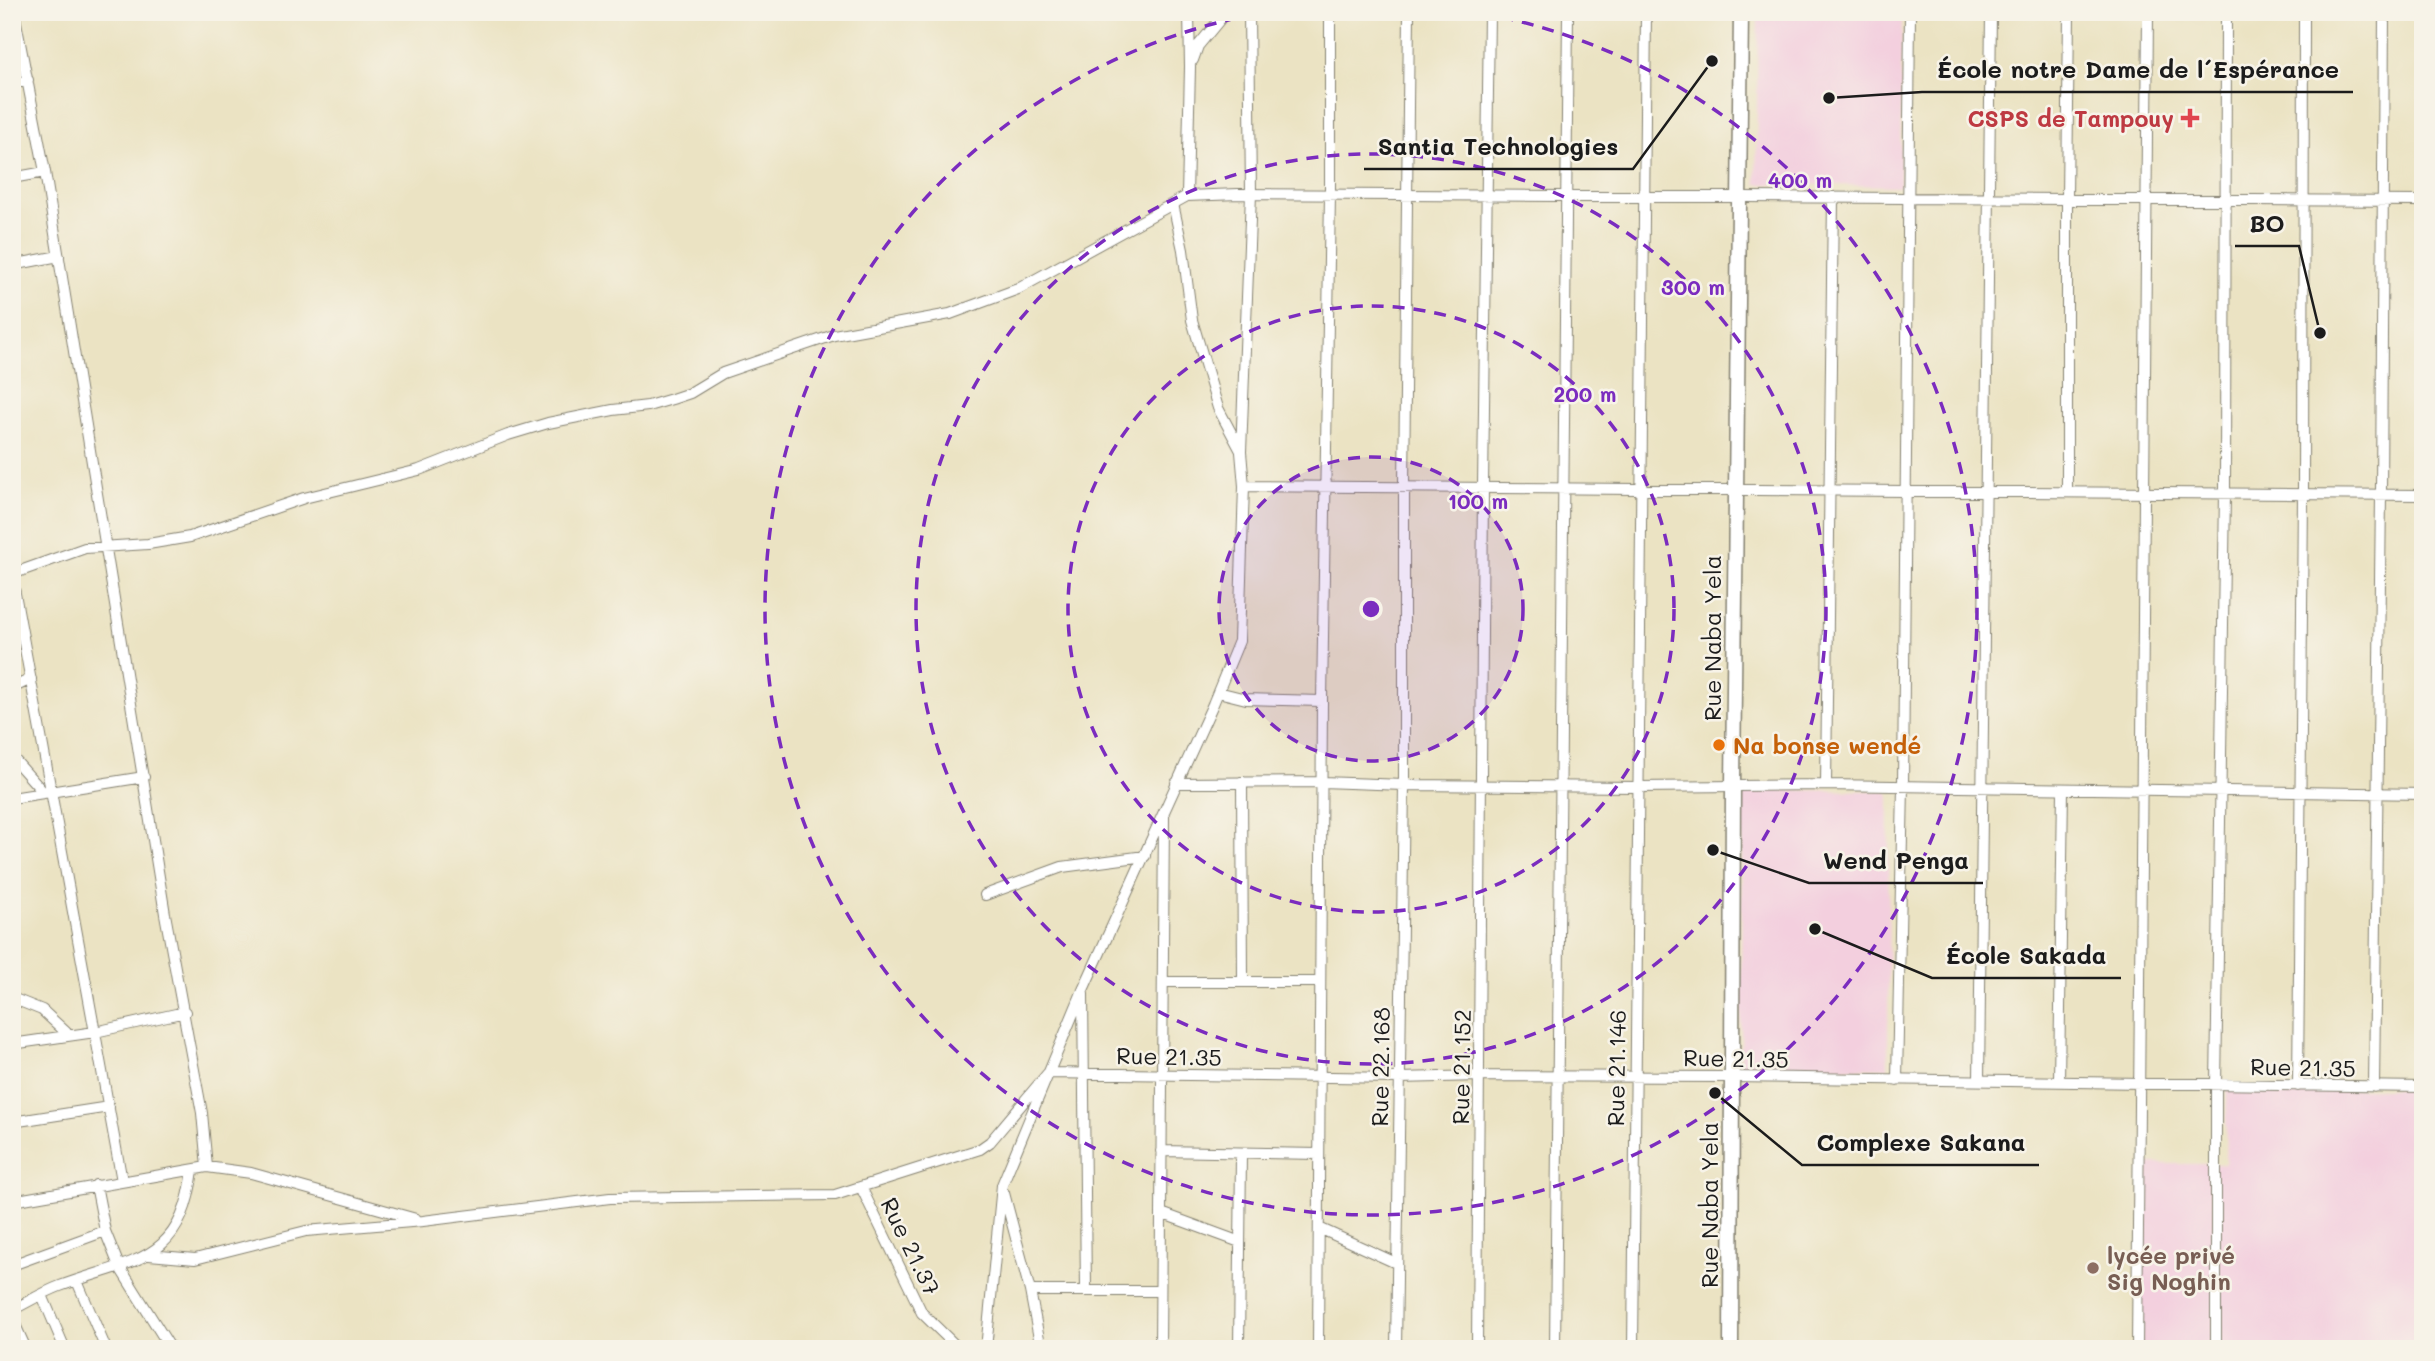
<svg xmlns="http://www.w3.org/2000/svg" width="2435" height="1361" font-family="Mali,sans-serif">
  <rect width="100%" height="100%" fill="#f7f3e8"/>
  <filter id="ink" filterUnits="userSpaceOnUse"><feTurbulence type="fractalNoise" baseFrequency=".0143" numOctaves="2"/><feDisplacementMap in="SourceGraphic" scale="14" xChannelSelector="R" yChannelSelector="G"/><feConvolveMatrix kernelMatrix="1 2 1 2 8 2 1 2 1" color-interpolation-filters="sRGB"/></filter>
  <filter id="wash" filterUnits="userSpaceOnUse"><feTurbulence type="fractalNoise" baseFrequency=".00686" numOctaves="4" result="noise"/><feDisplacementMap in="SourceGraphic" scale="28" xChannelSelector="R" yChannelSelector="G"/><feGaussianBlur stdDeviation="1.57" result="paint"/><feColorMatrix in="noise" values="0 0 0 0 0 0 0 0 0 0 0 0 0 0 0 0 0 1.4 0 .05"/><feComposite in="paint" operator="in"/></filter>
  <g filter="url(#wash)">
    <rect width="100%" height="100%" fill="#ebe3c3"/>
    <path fill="#f3cfde" d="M 1758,12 L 1902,12 L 1900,186 L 1756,184 Z
      M 1742,790 L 1889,791 L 1888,1068 L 1741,1067 Z
      M 2227,1089 L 2423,1089 L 2423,1349 L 2140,1349 L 2143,1164 L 2225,1164 Z"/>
  </g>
  <g filter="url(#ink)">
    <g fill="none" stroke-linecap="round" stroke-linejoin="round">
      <defs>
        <path id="street" d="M 14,12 L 45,172 L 165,914 L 202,1113 L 207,1167
          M 1193,60 L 1198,46 L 1226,12
          M 12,84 L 28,80
          M 12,178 L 45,172
          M 1187,196 L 1190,67 L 1189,12
          M 1173,204 L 1183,250 L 1192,320 L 1218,408 L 1241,451
          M 12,265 L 59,256
          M 1244,486 L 2423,495
          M 2067,492 L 2067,199 L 2069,12
          M 12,574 L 85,548 L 148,544 L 190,537 L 304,498 L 419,470 L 508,435 L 548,423 L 613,410 L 648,406 L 672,399 L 690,393 L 723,373 L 834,335 L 950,314 L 1018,289 L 1187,196 L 1238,194 L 2423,201
          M 12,577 L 122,1181
          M 12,688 L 31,679
          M 1218,692 L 1246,699 L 1322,701
          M 12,757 L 44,793
          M 1242,782 L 1243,981
          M 1176,783 L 1322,782 L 1404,785 L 1638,787 L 1826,785 L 2423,794
          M 1826,785 L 1833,197
          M 12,798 L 144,777
          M 985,895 L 1062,867 L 1145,856
          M 1163,982 L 1320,982
          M 1083,994 L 1086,1291
          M 12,998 L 42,1010 L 69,1035
          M 12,1044 L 95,1032 L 185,1012
          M 1897,1080 L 1903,786 L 1910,12
          M 1979,1081 L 1991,12
          M 2059,1082 L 2063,789
          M 2298,1086 L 2303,494 L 2304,12
          M 2374,1087 L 2381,495 L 2384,12
          M 12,1122 L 109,1107
          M 1161,1151 L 1319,1154
          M 96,1185 L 105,1231 L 119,1266 L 171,1349
          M 861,1187 L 922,1313 L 959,1349
          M 1004,1193 L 1030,1291 L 1041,1349
          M 12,1201 L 207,1167 L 251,1173 L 416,1219
          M 1161,1213 L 1240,1242
          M 1319,1228 L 1396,1263
          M 149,1255 L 195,1259 L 306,1231 L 423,1221 L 610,1198 L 835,1195 L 980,1149 L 990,1142 L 1048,1073 L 1399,1078 L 1480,1076 L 1733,1077 L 2423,1087
          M 12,1265 L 105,1231
          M 77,1281 L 106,1349
          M 1030,1291 L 1160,1291
          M 42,1295 L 65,1349
          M 12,1310 C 28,1302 44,1292 60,1286 C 135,1258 181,1264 193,1170
          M 12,1318 L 26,1349
          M 986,1349 L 1002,1185 L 1083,990 L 1213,704 L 1239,641 L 1244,486 L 1241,452 L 1251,194 L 1249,12
          M 1160,1349 L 1164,816
          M 1239,1349 L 1241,1154
          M 1318,1349 L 1322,701 L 1330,194 L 1330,12
          M 1396,1349 L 1404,785 L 1404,487 L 1409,12
          M 1477,1349 L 1483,487 L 1489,12
          M 1555,1349 L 1568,12
          M 1633,1349 L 1646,12
          M 2137,1349 L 2148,12
          M 2216,1349 L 2216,1085 L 2225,493 L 2226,12"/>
        <path id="secondary" d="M 1731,1349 L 1733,785 L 1741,12"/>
      </defs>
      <use href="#street" stroke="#848070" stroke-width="12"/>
      <use href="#secondary" stroke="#848070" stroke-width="17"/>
      <use href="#street" stroke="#fff" stroke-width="10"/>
      <use href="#secondary" stroke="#fff" stroke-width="14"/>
    </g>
  </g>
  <circle cx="1371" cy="609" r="152" fill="#7b2cbf" fill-opacity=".12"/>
  <g fill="none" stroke="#7b2cbf" stroke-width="3.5" stroke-dasharray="12 9">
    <circle cx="1371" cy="609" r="152"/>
    <circle cx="1371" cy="609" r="303"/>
    <circle cx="1371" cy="609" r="455"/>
    <path d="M1481 13A606 606 0 1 1 1261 13"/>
  </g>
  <path fill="#e0444e" stroke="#f7f3e8" stroke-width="2.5" d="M2186.5 107.5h7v7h7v7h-7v7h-7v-7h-7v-7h7z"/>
  <circle fill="#e8710a" stroke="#f7f3e8" stroke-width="2.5" cx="1719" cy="745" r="7"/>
  <circle fill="#8d6e63" stroke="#f7f3e8" stroke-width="2.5" cx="2093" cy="1268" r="7"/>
  <g text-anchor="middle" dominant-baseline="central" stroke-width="5" stroke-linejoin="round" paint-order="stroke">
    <g font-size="23" font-weight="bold" fill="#be3a42" stroke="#f7f3e8" text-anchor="end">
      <text x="2174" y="118">CSPS de Tampouy</text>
    </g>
    <g font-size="23" fill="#1c1c1c" stroke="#f7f3e8">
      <text transform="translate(1712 638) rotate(-90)">Rue Naba Yela</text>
      <text transform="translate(1169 1056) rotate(1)">Rue 21.35</text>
      <text transform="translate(1736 1058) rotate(1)">Rue 21.35</text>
      <text transform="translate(1380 1067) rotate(-89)">Rue 22.168</text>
      <text transform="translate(1461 1067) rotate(-89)">Rue 21.152</text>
      <text transform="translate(2303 1067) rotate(1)">Rue 21.35</text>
      <text transform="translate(1616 1068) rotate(-89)">Rue 21.146</text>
      <text transform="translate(1709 1205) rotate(-90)">Rue Naba Yela</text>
      <text transform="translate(911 1246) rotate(64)">Rue 21.37</text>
    </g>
    <g font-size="23" font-weight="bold" fill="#c56008" stroke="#f7f3e8" text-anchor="start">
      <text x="1733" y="745">Na bonse wendé</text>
    </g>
    <g font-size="23" font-weight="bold" fill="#785e54" stroke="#f7f3e8" text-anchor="start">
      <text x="2107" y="1255">lycée privé<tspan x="2107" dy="26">Sig Noghin</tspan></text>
    </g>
  </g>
  <circle cx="1371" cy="609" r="10" fill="#7b2cbf" stroke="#f7f3e8" stroke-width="3.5"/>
  <g font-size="21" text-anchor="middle" font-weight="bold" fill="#7b2cbf" stroke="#f7f3e8" stroke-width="5" stroke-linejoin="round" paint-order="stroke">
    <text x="1800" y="188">400 m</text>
    <text x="1693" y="295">300 m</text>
    <text x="1585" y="402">200 m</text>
    <text x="1478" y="509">100 m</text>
  </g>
  <path fill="none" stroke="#1c1c1c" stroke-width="2.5" d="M1829 98L1922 92H2353M1712 61L1633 169H1364M2320 333L2299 246H2235M1713 850L1809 883H1983M1815 929L1932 978H2121M1715 1093L1802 1165H2039"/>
  <g fill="#1c1c1c" stroke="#f7f3e8" stroke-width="2.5">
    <circle cx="1829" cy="98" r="7"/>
    <circle cx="1712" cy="61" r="7"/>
    <circle cx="2320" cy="333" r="7"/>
    <circle cx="1713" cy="850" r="7"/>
    <circle cx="1815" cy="929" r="7"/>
    <circle cx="1715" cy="1093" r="7"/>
  </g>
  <g font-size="24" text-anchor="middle" font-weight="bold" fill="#1c1c1c" stroke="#f7f3e8" stroke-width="5" stroke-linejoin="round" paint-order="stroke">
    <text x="2138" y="78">École notre Dame de l´Espérance</text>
    <text x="1498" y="155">Santia Technologies</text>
    <text x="2267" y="232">BO</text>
    <text x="1896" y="869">Wend Penga</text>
    <text x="2026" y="964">École Sakada</text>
    <text x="1921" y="1151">Complexe Sakana</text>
  </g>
  <rect width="2435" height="1361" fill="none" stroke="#f7f3e8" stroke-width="42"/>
</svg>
